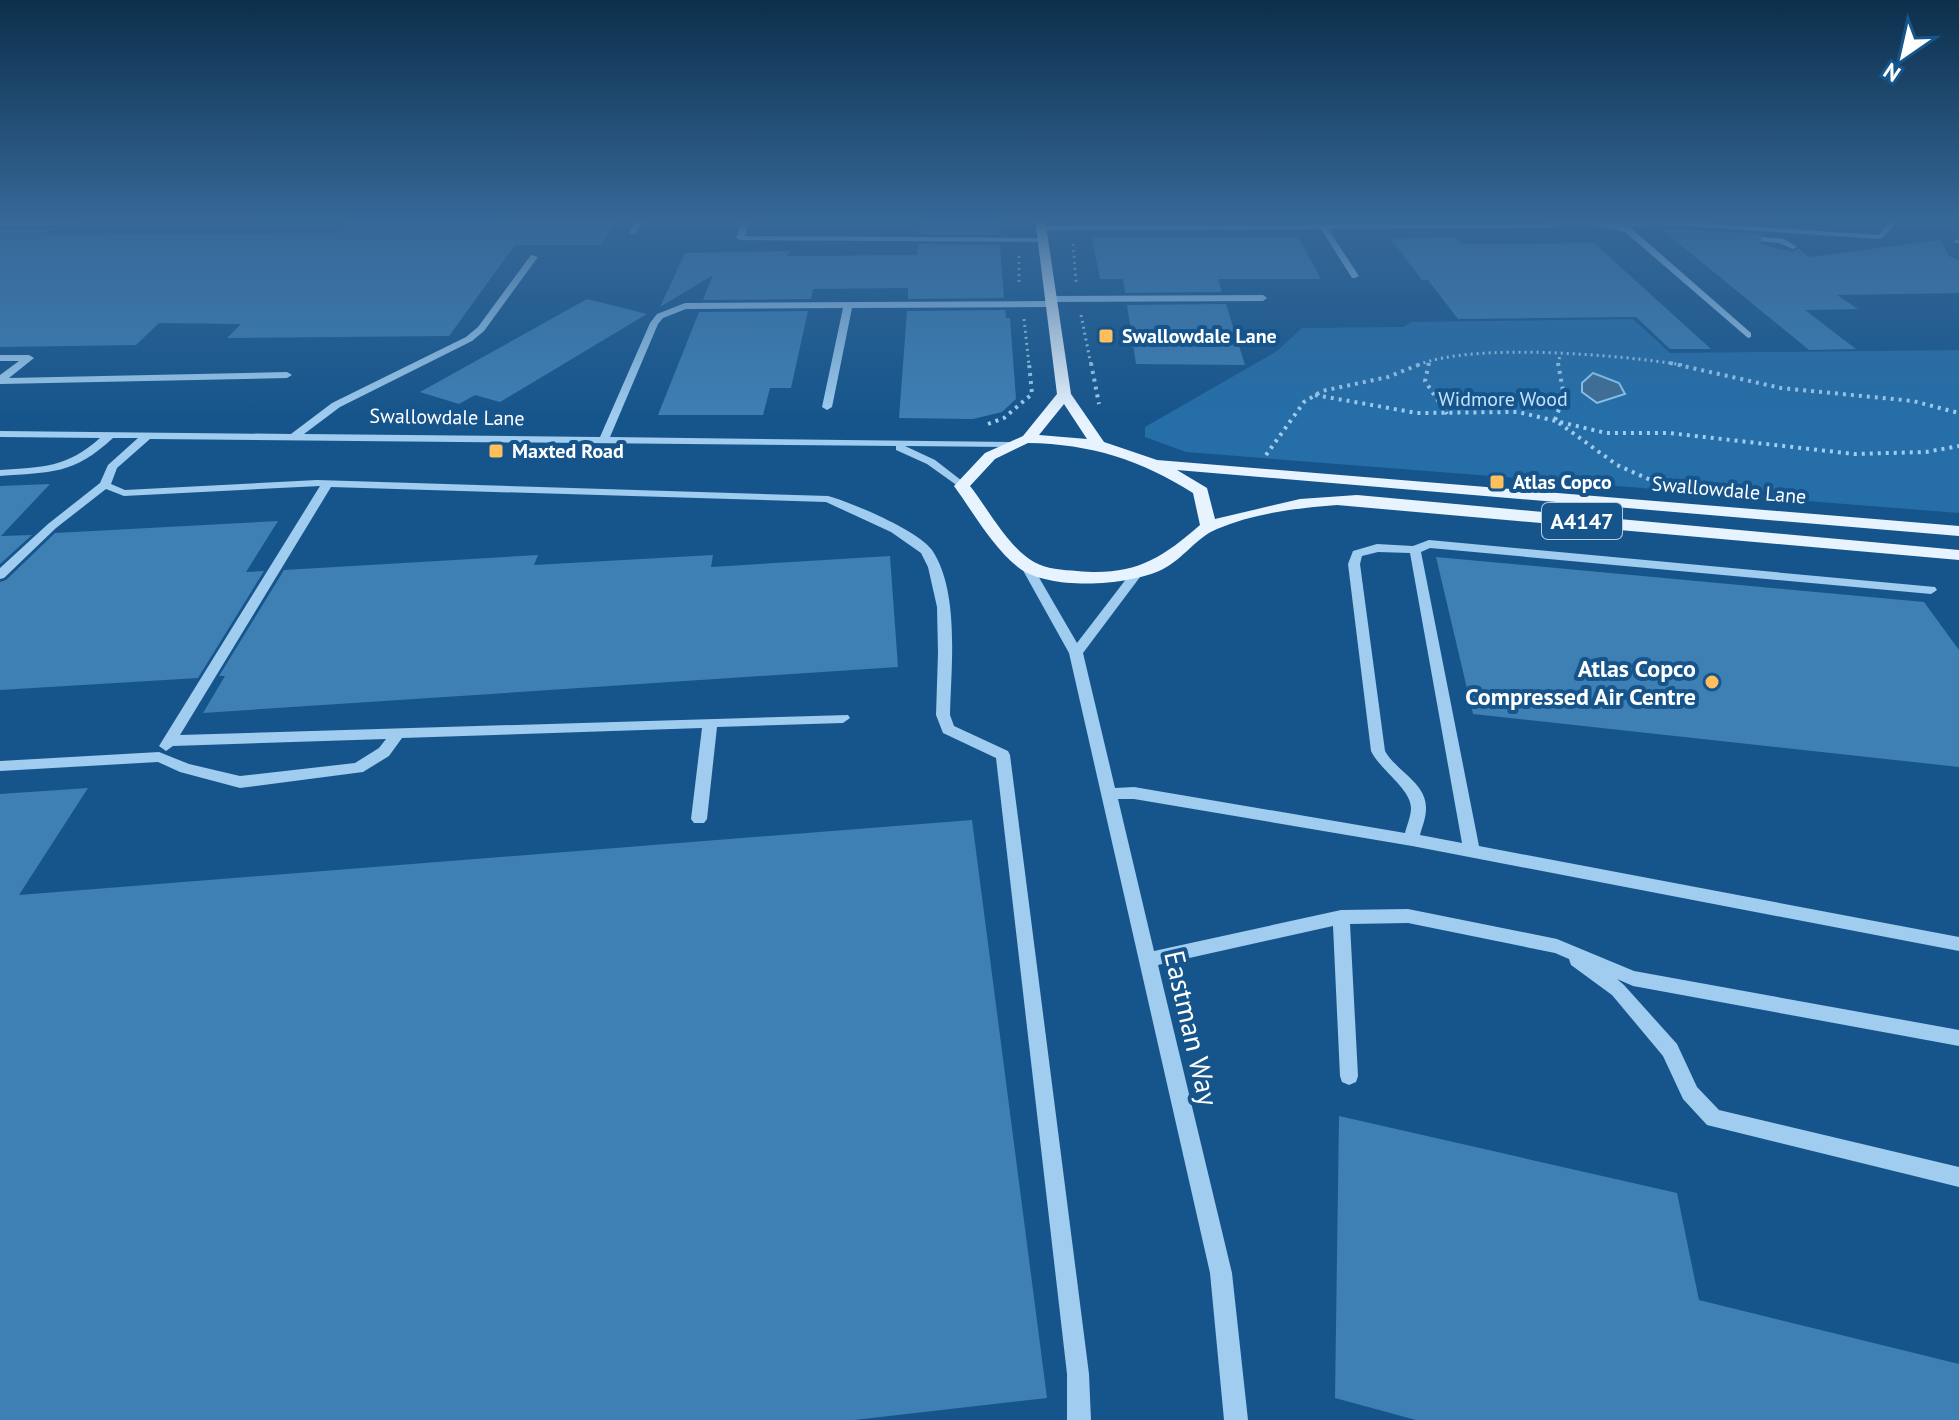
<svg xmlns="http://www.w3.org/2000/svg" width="1959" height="1420" font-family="'PT Sans',sans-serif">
  <rect width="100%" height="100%" fill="#16558b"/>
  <path fill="#256ea8" d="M 1633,319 L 1670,353 L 1959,350 L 1959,513 L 1186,452 L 1145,437 L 1145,427 L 1277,351 L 1302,328 L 1404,327 L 1411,322 Z"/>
  <path fill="#406e95" stroke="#91c8f2" stroke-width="2" d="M 1593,373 L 1619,383 L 1625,394 L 1597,403 L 1582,392 L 1582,383 Z"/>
  <path fill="#3e7fb4" d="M 353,219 L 617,219 L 601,245 L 515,245 L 449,336 L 227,338 L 241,324 L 159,323 L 136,345 L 0,347 L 0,229 L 55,228 L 44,235 L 338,233 Z
    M 920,219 L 998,219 L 1000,235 L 919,234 Z
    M 1660,228 L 1761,234 L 1761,244 L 1792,252 L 1799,249 L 1809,257 L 1940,240 L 1949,256 L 1959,260 L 1959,293 L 1837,295 L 1858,309 L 1805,310 L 1856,349 L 1809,350 Z
    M 1092,237 L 1298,237 L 1321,279 L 1218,279 L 1222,292 L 1125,293 L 1123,279 L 1100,279 Z
    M 1456,237 L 1461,244 L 1594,243 L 1711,349 L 1670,349 L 1636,317 L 1458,319 L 1428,280 L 1422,280 L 1390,238 Z
    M 918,244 L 1000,245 L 1004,298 L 908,299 L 908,288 L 813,289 L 811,299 L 703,300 L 713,275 L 660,307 L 685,253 L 790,251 L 787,256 L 917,255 Z
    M 587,299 L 647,314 L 500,402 L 475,395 L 459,404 L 420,392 Z
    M 1226,304 L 1245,365 L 1136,364 L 1127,305 Z
    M 1005,310 L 1006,318 L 1010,318 L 1016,399 L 1002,412 L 973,419 L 899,418 L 907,311 Z
    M 808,311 L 791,388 L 770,388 L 763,415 L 658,415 L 699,312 Z
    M 50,484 L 1,536 L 32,535 L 0,564 L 0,486 Z
    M 278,521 L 246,572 L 264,571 L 198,678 L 0,690 L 0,582 L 6,580 L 55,533 Z
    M 538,555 L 534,565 L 713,555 L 711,567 L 890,556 L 898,667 L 203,713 L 225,676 L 219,676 L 284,570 Z
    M 1436,557 L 1924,602 L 1959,650 L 1959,767 L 1473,714 Z
    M 88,788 L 19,895 L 972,820 L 1047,1398 L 854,1420 L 0,1420 L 0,794 Z
    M 1339,1116 L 1677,1193 L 1699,1300 L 1959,1364 L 1959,1420 L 1416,1420 L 1335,1398 Z"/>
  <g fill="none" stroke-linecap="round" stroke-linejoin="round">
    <path stroke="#9fccef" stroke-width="3" stroke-dasharray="2 4" stroke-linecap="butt" d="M 1073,244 L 1076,282
      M 1019,256 L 1019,286
      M 1081,315 L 1091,365
      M 1024,319 L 1029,365
      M 1418,365 C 1473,342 1622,355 1683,365
      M 1428,365 L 1429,360
      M 1558,365 L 1560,355"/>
    <path stroke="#9fccef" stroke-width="4" stroke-dasharray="3 5" stroke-linecap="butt" d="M 1091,363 L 1099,404
      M 1429,363 L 1425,381 L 1447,414
      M 1558,363 L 1564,396 L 1555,420 L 1617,465 L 1662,485
      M 1670,363 L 1781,388 L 1913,401 L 1959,413
      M 1315,395 L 1417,413 L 1518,412 L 1606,433 L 1669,433 L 1854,454 L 1926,452 L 1959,446
      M 988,424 L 1004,418 L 1032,394 L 1029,363
      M 1266,455 L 1304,402 L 1322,391 L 1388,377 L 1423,363"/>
    <path fill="#9fccef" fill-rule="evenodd" d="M 77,219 L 86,219 L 75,225 L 0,226 L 0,222 L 73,221 Z
      M 636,219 L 644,219 L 635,234 L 629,234 Z
      M 743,219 L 751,219 L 745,236 L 1043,238 L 1047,240 L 1043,242 L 740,240 L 736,238 Z
      M 1570,219 L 1585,219 L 1608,224 L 1669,221 L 1879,235 L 1892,219 L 1900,219 L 1881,239 L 1669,225 L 1626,227 L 1631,228 L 1751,333 L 1751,337 L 1748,338 L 1625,232 L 1577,222 L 1548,228 L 1328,229 L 1359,276 L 1355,278 L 1352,278 L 1321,229 L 1042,230 L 1038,228 L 1042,226 L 1548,224 Z
      M 1764,237 L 1784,239 L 1797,247 L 1793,249 L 1779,243 L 1761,241 L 1761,237 Z
      M 1958,239 L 1959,243 L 1955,243 L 1954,241 Z
      M 531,255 L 538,257 L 484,331 L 472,341 L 340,407 L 304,434 L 600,437 L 650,323 L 657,314 L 685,303 L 1048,301 L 1045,299 L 1049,296 L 1263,295 L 1267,298 L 1263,301 L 1050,302 L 1053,304 L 1049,307 L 852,308 L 832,407 L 827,410 L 822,407 L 843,308 L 686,309 L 663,318 L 658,324 L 610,437 L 1011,442 L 1012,444 L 1007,447 L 905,446 L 935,460 L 966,484 L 968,486 L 962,489 L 927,464 L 896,450 L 896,446 L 150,439 L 117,468 L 111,484 L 125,490 L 317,480 L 828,496 C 853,503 917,530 932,550 C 960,592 951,667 950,715 L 954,726 L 1008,751 L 1010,755 L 1089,1374 L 1091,1420 L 1067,1420 L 1067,1374 L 996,758 L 943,733 L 936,715 L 938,653 L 937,607 L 928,567 L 921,553 L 891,532 L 826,502 L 331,487 L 180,735 L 848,715 L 850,718 L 843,723 L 717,727 L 707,819 L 704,823 L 694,823 L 691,819 L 702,728 L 402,738 L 389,756 L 363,772 L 240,788 L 180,772 L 158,762 L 0,771 L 0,761 L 159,752 L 189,764 L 240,776 L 355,763 L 379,748 L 386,739 L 173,746 L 166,751 L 159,746 L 320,486 L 124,496 L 106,489 L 56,528 L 4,578 L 0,579 L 0,568 L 48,524 L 100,483 L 108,465 L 138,438 L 113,438 C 73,475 51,472 0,476 L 0,470 C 42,467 67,468 100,438 L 0,437 L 0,431 L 291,434 L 332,403 L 466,337 L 478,327 Z
      M 0,355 L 29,355 L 34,358 L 9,378 L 287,372 L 292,375 L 287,378 L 0,384 L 0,375 L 19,361 L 0,361 Z
      M 1429,540 L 1935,587 L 1937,590 L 1931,594 L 1430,548 L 1421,552 L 1479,846 L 1959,937 L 1959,951 L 1412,846 L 1134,799 L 1118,799 L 1154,951 L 1341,910 L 1408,909 L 1557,939 L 1634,971 L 1959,1030 L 1959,1046 L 1633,986 L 1617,979 L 1624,985 L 1677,1044 L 1697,1087 L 1719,1110 L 1959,1167 L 1959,1187 L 1707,1125 L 1683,1099 L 1663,1056 L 1612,995 L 1571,965 L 1569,959 L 1555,953 L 1408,923 L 1350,924 L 1358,1076 L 1356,1082 L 1349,1085 L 1342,1082 L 1340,1076 L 1333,926 L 1158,965 L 1232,1273 L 1248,1420 L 1224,1420 L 1210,1273 L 1069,653 L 1020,565 L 1022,562 L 1030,562 L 1077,643 L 1130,574 L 1138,574 L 1140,577 L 1083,653 L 1115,788 L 1134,787 L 1405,833 C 1407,825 1411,816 1411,808 C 1411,789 1380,770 1371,751 L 1348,564 L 1353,551 L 1377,544 L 1413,546 ZM 1378,552 L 1410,553 L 1462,843 L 1420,835 C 1422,827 1426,818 1426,809 C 1427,783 1396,771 1385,751 L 1360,564 L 1362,556 Z"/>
    <path fill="#e7f3ff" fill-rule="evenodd" d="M 1035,219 L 1045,219 L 1071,394 L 1104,442 L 1157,460 L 1959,526 L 1959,536 L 1177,470 L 1207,488 L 1215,519 L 1300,499 L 1357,495 L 1959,550 L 1959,560 L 1337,505 C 1298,508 1254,513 1217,529 C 1197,537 1183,559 1163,569 C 1130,586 1050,591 1019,568 C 993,548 973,512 954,486 L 985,453 L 1023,436 L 1057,394 ZM 1064,404 L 1087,439 L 1039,435 ZM 1028,443 C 1091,444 1141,460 1193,493 L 1200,525 C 1159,561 1132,576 1077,571 C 1063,570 1046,569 1034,562 C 1007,546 989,510 970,486 L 995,459 Z"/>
  </g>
  <linearGradient id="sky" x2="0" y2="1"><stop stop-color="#0c2f4c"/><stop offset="0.53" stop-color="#366898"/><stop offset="1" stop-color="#366898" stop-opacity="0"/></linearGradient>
  <rect width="1959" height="417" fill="url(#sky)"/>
  <g fill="#ffbf5d" stroke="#16558b" stroke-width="3">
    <rect x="1098" y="328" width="16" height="16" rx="4"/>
    <rect x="488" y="443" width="16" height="16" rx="4"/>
    <rect x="1489" y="474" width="16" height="16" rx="4"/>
    <circle cx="1712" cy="682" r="8"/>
  </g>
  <g text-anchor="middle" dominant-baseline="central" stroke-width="8" stroke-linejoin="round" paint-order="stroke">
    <g font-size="20" font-weight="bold" fill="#fff" stroke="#16558b" text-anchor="start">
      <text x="1122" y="336">Swallowdale Lane</text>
      <text x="512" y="451">Maxted Road</text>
      <text x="1513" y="482">Atlas Copco</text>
    </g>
    <g font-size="20" fill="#c5e3fb" stroke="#16558b">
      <text x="1503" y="399">Widmore Wood</text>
    </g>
    <g font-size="20" fill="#fff" stroke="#16558b">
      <text transform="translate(447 417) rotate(1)">Swallowdale Lane</text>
      <text transform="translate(1729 490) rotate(5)">Swallowdale Lane</text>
    </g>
    <rect fill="#16558b" stroke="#b9ccdc" stroke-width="2" x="1542" y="503" width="80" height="36" rx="6"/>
    <g font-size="22" font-weight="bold" fill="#fff">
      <text x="1582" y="521">A4147</text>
    </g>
    <g font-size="24" font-weight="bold" fill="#fff" stroke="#16558b" text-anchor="end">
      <text x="1696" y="668">Atlas Copco<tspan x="1696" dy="28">Compressed Air Centre</tspan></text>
    </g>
    <g font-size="28" fill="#fff" stroke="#16558b">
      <text transform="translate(1192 1028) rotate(77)">Eastman Way</text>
    </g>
  </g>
  <g transform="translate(1903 56) rotate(214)" stroke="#16558b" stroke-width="6" paint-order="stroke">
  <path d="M0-6L14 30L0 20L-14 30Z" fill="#ffffff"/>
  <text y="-12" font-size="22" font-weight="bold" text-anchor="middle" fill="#ffffff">N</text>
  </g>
</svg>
